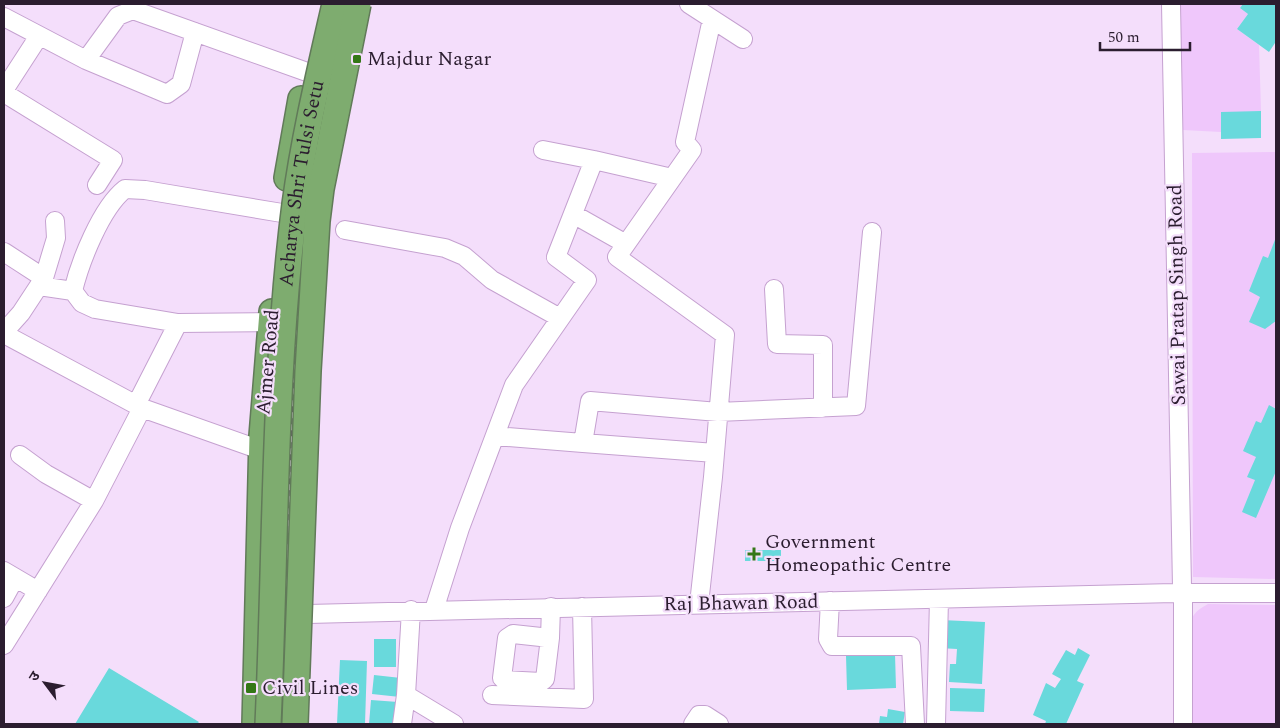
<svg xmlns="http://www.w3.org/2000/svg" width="1280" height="728" font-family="Spectral,'Noto Sans Devanagari',serif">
  <rect width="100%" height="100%" fill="#f4defb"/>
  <path fill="#efc7fb" d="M 1180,4 L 1243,4 L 1240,8 L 1248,14 L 1237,29 L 1259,45 L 1261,111 L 1221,132 L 1183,130 Z
    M 1276,152 L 1276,579 L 1193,577 L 1192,153 Z
    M 1208,604 L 1276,605 L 1276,724 L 1190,724 L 1188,631 C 1192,615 1194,612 1208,604 Z"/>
  <path fill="#69d9dc" d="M 1243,4 L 1276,4 L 1276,44 L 1275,43 L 1269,52 L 1237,29 L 1248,14 L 1240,8 Z
    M 1261,111 L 1261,138 L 1221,139 L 1221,112 Z
    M 1276,237 L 1276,321 L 1265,329 L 1249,322 L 1260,297 L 1249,291 L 1263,256 L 1268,258 Z
    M 1269,405 L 1276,409 L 1276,471 L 1256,518 L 1242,512 L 1255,480 L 1247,477 L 1256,457 L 1243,451 L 1256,421 L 1261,423 Z
    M 745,550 L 781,550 L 781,561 L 745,561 Z
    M 941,620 L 985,622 L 982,684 L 949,682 L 950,664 L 956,664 L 957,649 L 939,648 Z
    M 374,639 L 396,639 L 396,667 L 374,667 Z
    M 1078,648 L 1090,655 L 1077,681 L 1084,684 L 1066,724 L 1045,724 L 1046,721 L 1033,715 L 1046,683 L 1055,688 L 1061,679 L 1052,674 L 1066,650 L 1075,655 Z
    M 895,654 L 896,688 L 847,690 L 846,656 Z
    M 340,660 L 367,661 L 365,724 L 337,724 Z
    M 109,668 L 199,722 L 197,724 L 75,724 Z
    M 374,675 L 401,678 L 400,697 L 372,694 Z
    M 950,688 L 985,689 L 984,712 L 950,711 Z
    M 371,700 L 398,702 L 396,724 L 369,724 Z
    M 888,709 L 905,712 L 903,724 L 879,724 L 880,716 L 887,717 Z"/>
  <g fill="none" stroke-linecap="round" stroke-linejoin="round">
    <defs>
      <path id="minor" d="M 689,4 L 743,39
        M 1171,4 L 1182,587
        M 4,17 L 86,60 L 167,94 L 181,84 L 195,32
        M 86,60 L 118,16 L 133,10 L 307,72
        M 4,90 L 39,36
        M 4,93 L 113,160 L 97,185
        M 594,160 L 672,178
        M 573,214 L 626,244
        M 345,230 L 445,248 L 464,256 L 492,280 L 560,318
        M 4,252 L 44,278 L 21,313 L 4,332
        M 44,278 L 56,238 L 55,221
        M 39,286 L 73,291
        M 774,289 L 777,344 L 823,345 L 823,408
        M 178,323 L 95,309 L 82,303 L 73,291 C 80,262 101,208 125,189 L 145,190 L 282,213
        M 4,334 L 142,408 L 255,448 L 263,449
        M 136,405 L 178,323 L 271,322
        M 495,436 L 583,443
        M 715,453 L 583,443 L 590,401 L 718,412 L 856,406 L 872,232
        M 20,455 L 46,474 L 94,501
        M 4,571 L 38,591
        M 1186,593 L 1276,593
        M 4,598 L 15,578
        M 1183,598 L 1183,724
        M 830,601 L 828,639 L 832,646 L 911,646 L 915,724
        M 699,604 L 713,477 L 725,335 L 617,257 L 692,150 L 685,142 L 712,19
        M 434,610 L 460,528 L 514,385 L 587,280 L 556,257 L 594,160 L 543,150
        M 260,613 L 308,614 L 1174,593
        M 550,638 L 513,634 L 507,638 L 502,678 L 504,680 L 541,682 L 545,679 L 550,638 L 551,607
        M 4,645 L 94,501 L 142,408
        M 406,695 L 454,724
        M 492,695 L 584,699 L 582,607
        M 402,724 L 406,695 L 411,610
        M 693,724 L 699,715 L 705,715 L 719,724
        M 936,724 L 939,599"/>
      <path id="highway" d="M 287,178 L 301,99
        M 255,724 L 262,436 L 272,312"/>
    </defs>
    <use href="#minor" stroke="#c5a1d0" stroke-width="20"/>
    <use href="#highway" stroke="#617a59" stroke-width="28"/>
    <use href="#minor" stroke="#fff" stroke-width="18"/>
    <use href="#highway" stroke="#7eac6f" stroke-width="25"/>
    <path stroke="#5f4f64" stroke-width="4" stroke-dasharray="6 6" stroke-linecap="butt" d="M 278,724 L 298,251 L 307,190 L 345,4
      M 289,724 L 303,338 L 308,248 L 332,108 L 354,4"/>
    <defs>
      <g id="highway-bridge">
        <path id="s1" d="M 268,724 C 276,551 273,376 295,204 C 304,137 320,70 335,4"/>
        <path d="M 295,724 L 308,371 L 317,221 L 321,189 L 358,4"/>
      </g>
    </defs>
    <use href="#highway-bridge" stroke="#617a59" stroke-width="28" stroke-linecap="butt"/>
    <use href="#highway-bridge" stroke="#7eac6f" stroke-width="25"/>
  </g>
  <g fill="#347717" stroke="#f4defb" stroke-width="2">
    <rect x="352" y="54" width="10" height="10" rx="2.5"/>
    <path d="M751.5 546.5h5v5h5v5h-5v5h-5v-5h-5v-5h5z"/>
    <rect x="245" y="682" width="12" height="12" rx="2.5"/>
  </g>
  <g text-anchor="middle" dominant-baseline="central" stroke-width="4.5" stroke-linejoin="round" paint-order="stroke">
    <g font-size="20" fill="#2b1d2f" stroke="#f4defb" text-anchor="start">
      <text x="367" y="59">Majdur Nagar</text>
      <text x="765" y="542">Government<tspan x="765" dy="23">Homeopathic Centre</tspan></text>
      <text x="262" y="688">Civil Lines</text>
    </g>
    <g font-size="20" fill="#2b1d2f" stroke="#f4defb">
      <text stroke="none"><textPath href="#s1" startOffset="542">Acharya Shri Tulsi Setu</textPath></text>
      <text transform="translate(1177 295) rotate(-91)">Sawai Pratap Singh Road</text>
      <text transform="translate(268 362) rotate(-85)">Ajmer Road</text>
      <text transform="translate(741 603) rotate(-1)">Raj Bhawan Road</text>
    </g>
  </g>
  <rect width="1280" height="728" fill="none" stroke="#2b1d2f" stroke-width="10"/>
  <g transform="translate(45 683) rotate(302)" stroke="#f4defb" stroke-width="4" paint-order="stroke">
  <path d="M0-4L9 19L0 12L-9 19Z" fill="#2b1d2f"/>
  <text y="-8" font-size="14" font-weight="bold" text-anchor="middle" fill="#2b1d2f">उ</text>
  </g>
  <path d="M1100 42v8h90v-8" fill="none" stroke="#2b1d2f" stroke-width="2.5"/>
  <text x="1108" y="42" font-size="15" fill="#2b1d2f" stroke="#f4defb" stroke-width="4" paint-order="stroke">50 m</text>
</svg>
